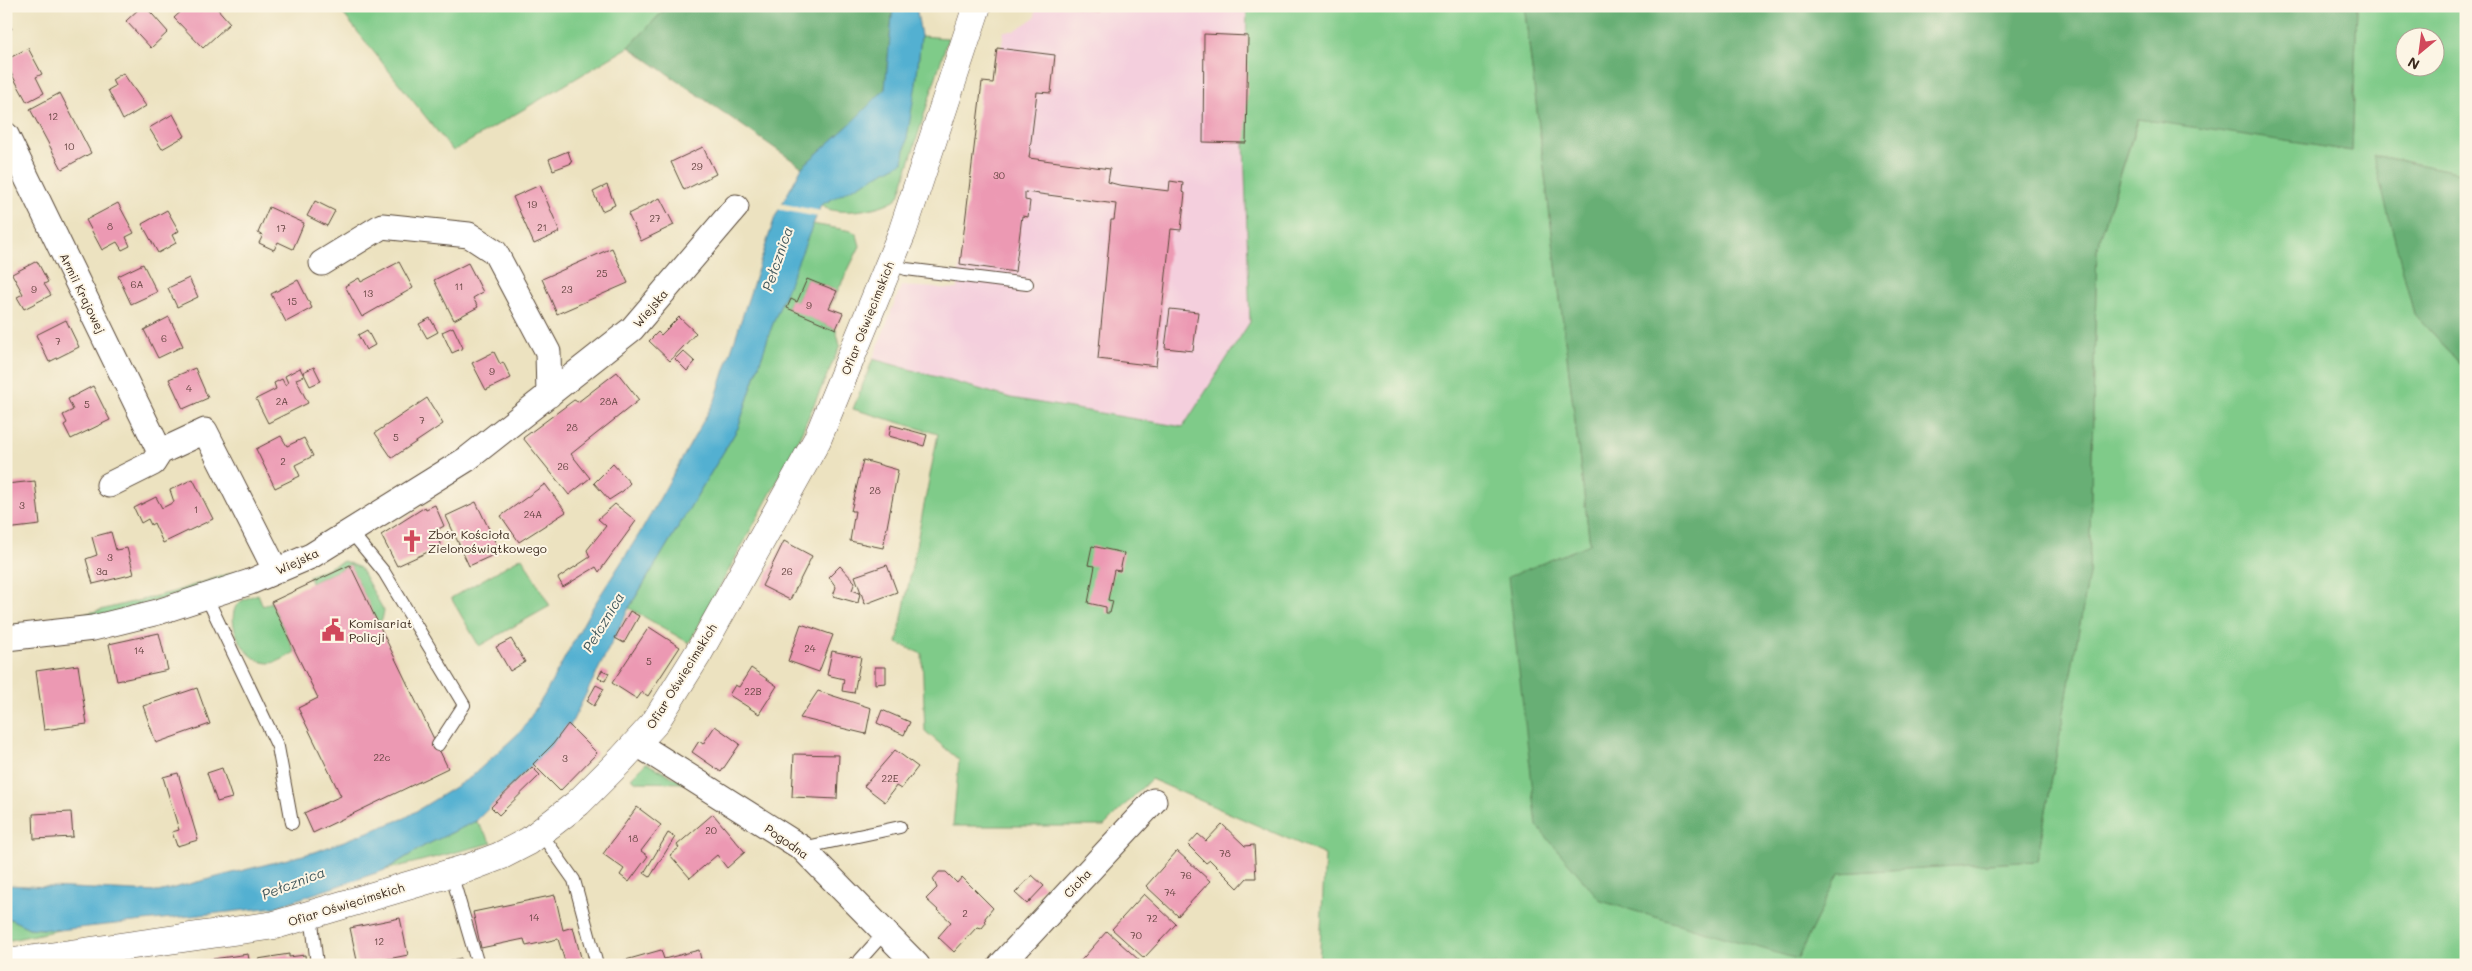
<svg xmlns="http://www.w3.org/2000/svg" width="2472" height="971" font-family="Mali,sans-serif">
  <rect width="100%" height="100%" fill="#fcf5e5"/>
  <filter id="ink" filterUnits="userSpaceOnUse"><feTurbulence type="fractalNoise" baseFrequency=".02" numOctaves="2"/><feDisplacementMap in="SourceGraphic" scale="10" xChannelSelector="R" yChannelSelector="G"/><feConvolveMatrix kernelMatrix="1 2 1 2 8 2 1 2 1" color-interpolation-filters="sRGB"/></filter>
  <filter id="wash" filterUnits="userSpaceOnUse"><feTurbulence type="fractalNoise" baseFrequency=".0096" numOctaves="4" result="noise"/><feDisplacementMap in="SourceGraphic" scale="20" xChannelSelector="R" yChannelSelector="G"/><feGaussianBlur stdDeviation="1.12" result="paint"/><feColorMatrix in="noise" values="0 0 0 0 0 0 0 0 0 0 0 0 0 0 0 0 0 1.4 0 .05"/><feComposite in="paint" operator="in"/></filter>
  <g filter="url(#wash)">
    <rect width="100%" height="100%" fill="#ece2c0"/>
    <path fill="#f4cfdd" d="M 1035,6 L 1247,6 L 1244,143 L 1250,322 L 1183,428 L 1011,398 L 873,359 L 901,286 L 957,289 L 981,82 L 996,83 L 1004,31 L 1014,31 L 1035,17 Z"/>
    <path fill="#7fcb89" stroke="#5d7a54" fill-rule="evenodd" d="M 337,6 L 668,6 L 629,47 L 453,151 Z
      M 1247,6 L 1527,6 L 1525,12 L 1590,544 L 1797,959 L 1839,873 L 2037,861 L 2089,574 L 2097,248 L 2139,118 L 2352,151 L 2357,6 L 2466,6 L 2466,174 L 2374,155 L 2414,314 L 2466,370 L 2466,965 L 1319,965 L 1325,855 L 1151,779 L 1104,826 L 953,826 L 959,760 L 925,731 L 922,654 L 897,643 L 938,434 L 853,409 L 873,359 L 1011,398 L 1183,427 L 1250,322 L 1244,143 ZM 2404,38 L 2434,38 L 2434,68 L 2404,68 Z
      M 921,36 L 948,38 L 899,196 C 888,209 834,218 821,205 L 846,191 L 916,84 Z
      M 812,224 L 852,231 L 857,235 L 860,246 L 829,308 L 837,291 L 807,279 L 797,302 L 791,300 L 787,307 L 836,329 L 840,346 L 791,456 L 689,643 L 629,608 L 738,428 L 772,326 Z
      M 522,557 L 550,606 L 479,646 L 451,598 Z
      M 344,561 L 360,568 L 384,611 L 382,620 L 377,622 L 350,565 L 311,583 L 309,576 Z
      M 253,566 L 246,574 L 90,621 L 15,625 L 60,620 L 173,592 Z
      M 258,594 L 263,606 L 271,602 L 295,652 C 288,656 278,663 270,663 C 247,663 227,629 235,608 C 239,600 250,597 258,594 Z
      M 646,763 L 684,783 L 637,782 L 631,778 Z
      M 476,821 L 492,843 L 385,870 L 424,846 Z
      M 6,917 L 29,928 L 59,930 L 6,941 Z"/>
    <path fill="#67af75" stroke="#516c4a" d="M 668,6 L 893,6 L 885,89 L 849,125 L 802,167 L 629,47 Z
      M 1527,6 L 2357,6 L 2352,151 L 2138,119 L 2097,248 L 2089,574 L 2037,861 L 1839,873 L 1797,959 L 1601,901 L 1537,826 L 1508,577 L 1590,544 L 1525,12 Z
      M 2373,155 L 2466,174 L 2466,370 L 2414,314 Z"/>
    <path fill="#53b0d1" stroke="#476d78" d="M 893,6 L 916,6 L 921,36 L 916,84 L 903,162 L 821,205 L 772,326 L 738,428 L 629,608 L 569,728 L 476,821 L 424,846 L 385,870 L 275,907 L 59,930 L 29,928 L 6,917 L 6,885 L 158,892 L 315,852 L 405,818 L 471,777 L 522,730 L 545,694 L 589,613 L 643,528 L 715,400 L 775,217 L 802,167 L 849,125 L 885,89 Z"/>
    <path fill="#ece2c0" d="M 779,203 L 821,211 L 818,217 L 776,209 Z"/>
    <g id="blocks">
      <path fill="#ec99b3" d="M 142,6 L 145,6 L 168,32 L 151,48 L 126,21 Z
        M 187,6 L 215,6 L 230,23 L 203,48 L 174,18 Z
        M 1070,6 L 1096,6 L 1095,11 Z
        M 6,18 L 12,29 L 6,31 Z
        M 1204,34 L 1248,36 L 1246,143 L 1203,142 Z
        M 28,48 L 42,74 L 36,77 L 44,93 L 27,102 L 6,64 L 6,60 Z
        M 997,48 L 1055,55 L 1051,93 L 1037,92 L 1029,158 L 1110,169 L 1108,182 L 1119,185 L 1169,191 L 1170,181 L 1183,183 L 1182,192 L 1185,193 L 1181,230 L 1171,229 L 1156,366 L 1098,359 L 1111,220 L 1114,220 L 1116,204 L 1025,192 L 1025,200 L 1030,201 L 1028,217 L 1022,216 L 1015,272 L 960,264 L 982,82 L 993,83 Z
        M 123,73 L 146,106 L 123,120 L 108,90 L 115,86 L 112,80 Z
        M 60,93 L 91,153 L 62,169 L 30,109 Z
        M 173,114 L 185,136 L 162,149 L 149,128 Z
        M 703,147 L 716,174 L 684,190 L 671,162 Z
        M 568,151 L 572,163 L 553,170 L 549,159 Z
        M 540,185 L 560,232 L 534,244 L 513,197 Z
        M 607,185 L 615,205 L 602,211 L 593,192 Z
        M 660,198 L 674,225 L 641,241 L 628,214 Z
        M 315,201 L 335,211 L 327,226 L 307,216 Z
        M 118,203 L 134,233 L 126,237 L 130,246 L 122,250 L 117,242 L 102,250 L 86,220 Z
        M 269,207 L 304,223 L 293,249 L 278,242 L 274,250 L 259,243 L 263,235 L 258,233 Z
        M 167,210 L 179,231 L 172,235 L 176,243 L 158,253 L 142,224 Z
        M 612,248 L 628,283 L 557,314 L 542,279 Z
        M 37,261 L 48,282 L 44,284 L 51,295 L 24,309 L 17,297 L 23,294 L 12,274 Z
        M 399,262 L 413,288 L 362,317 L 345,286 L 359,278 L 361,282 Z
        M 468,263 L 483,292 L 473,298 L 478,307 L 454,320 L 434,280 Z
        M 143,264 L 157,292 L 131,304 L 118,276 Z
        M 189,278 L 198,297 L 177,307 L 168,288 Z
        M 807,279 L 837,291 L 829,308 L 843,313 L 836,329 L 787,308 L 791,299 L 797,302 Z
        M 298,280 L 312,308 L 286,322 L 271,294 Z
        M 1170,309 L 1198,312 L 1193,351 L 1165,348 Z
        M 169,317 L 183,346 L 158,358 L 144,330 Z
        M 679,317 L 696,333 L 670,361 L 649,341 L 658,332 L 661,335 Z
        M 430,318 L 438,332 L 427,338 L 419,324 Z
        M 66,320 L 79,347 L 49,362 L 36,335 Z
        M 453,327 L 463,348 L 452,353 L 442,332 Z
        M 367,330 L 375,345 L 366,350 L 358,335 Z
        M 683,351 L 695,362 L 687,371 L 675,359 Z
        M 494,352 L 500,364 L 503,362 L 511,378 L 486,390 L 472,363 Z
        M 314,367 L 321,381 L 310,386 L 303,372 Z
        M 195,368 L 208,398 L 183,409 L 169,379 Z
        M 300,368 L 304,376 L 296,379 L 308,403 L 268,423 L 256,399 L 276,389 L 274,383 L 282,379 L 285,385 L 288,383 L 285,376 Z
        M 617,372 L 639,400 L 571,454 L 590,478 L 569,495 L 523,438 L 574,400 L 578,402 Z
        M 93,386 L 110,420 L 71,439 L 64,425 L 67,423 L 63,415 L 73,410 L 68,399 Z
        M 427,398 L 443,424 L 392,458 L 375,433 Z
        M 891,425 L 927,435 L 924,446 L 889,436 Z
        M 281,436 L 287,446 L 304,438 L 313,456 L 295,465 L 300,476 L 275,488 L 256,449 Z
        M 863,460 L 898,470 L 883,548 L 850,541 L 855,511 L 851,511 Z
        M 613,464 L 630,483 L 623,491 L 609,500 L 594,483 Z
        M 193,479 L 213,519 L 163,543 L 154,523 L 151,525 L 148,519 L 141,523 L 134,508 L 156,497 L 162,508 L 174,502 L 170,490 Z
        M 35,481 L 40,525 L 6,529 L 6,484 Z
        M 545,484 L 566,512 L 519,542 L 501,516 Z
        M 476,502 L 500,552 L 469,566 L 446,516 Z
        M 615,504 L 636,521 L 599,572 L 596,567 L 563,587 L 558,578 L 590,557 L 587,550 L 606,526 L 598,519 Z
        M 435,505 L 444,526 L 435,531 L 441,546 L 397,566 L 381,535 L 425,507 L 426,509 Z
        M 111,532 L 116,550 L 127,548 L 134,574 L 93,584 L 86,559 L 97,555 L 92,537 Z
        M 784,541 L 812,556 L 790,600 L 762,586 Z
        M 1092,546 L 1124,553 L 1120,571 L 1114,570 L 1108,600 L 1113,601 L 1110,613 L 1106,613 L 1106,607 L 1088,603 L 1095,566 L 1088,565 Z
        M 350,565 L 448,768 L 313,833 L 304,813 L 341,796 L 298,708 L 318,698 L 271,602 Z
        M 887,565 L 897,592 L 865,604 L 855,576 Z
        M 840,566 L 855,582 L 852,590 L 860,593 L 858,603 L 833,596 L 836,587 L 829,577 Z
        M 630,611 L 639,616 L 624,643 L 615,638 Z
        M 801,624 L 833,635 L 819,672 L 788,661 Z
        M 649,627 L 680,647 L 648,696 L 642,692 L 637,699 L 612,683 Z
        M 159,633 L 168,670 L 117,681 L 109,644 Z
        M 511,639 L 525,662 L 510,671 L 496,647 Z
        M 832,651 L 861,657 L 854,693 L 842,691 L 844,679 L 827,675 Z
        M 78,665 L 87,724 L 44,730 L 36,671 Z
        M 875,667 L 886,667 L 886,683 L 875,684 Z
        M 751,668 L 777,686 L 759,714 L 729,695 L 735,685 L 739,687 Z
        M 602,670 L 609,673 L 605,681 L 598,678 Z
        M 596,685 L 604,689 L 594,706 L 587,701 Z
        M 197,688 L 210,724 L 156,743 L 143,706 Z
        M 818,691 L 871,708 L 866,734 L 800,718 Z
        M 882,710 L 910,722 L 904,735 L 877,723 Z
        M 568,724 L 597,753 L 560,791 L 533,764 L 553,744 Z
        M 715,726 L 740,744 L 721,772 L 692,752 L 699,741 L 703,744 Z
        M 895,750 L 918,767 L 901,789 L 896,786 L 885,802 L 864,786 Z
        M 794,754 L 839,755 L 837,799 L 792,797 Z
        M 532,767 L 540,775 L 499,815 L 491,807 Z
        M 222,768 L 232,798 L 217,802 L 207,773 Z
        M 178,773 L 198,840 L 177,846 L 172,832 L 179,830 L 163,777 Z
        M 637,807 L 661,825 L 641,851 L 648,856 L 629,882 L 620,875 L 624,869 L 603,854 Z
        M 71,812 L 73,837 L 34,839 L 33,814 Z
        M 713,814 L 745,852 L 727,868 L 717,855 L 690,878 L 670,855 L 679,848 L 677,845 Z
        M 1222,824 L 1245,846 L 1254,845 L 1256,878 L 1247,878 L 1238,888 L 1210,860 L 1206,863 L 1188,845 L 1198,834 L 1206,841 Z
        M 668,833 L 675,837 L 650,877 L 644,873 Z
        M 1177,851 L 1210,881 L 1178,916 L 1146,886 Z
        M 939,872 L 946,872 L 957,883 L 962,877 L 993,908 L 985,918 L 986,923 L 982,928 L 977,927 L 954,952 L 938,937 L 951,922 L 926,899 L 937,888 L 933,879 Z
        M 1032,875 L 1044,886 L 1027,904 L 1015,893 Z
        M 1144,894 L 1176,924 L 1144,958 L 1112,929 Z
        M 555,895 L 563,930 L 573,927 L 583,965 L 566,965 L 558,939 L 526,946 L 524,939 L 481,948 L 473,912 Z
        M 400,918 L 408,955 L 358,965 L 350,928 Z
        M 1107,931 L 1140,961 L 1137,965 L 1077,965 Z
        M 661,950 L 664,959 L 699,950 L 702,965 L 608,965 Z
        M 248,954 L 250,965 L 200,965 L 199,961 Z
        M 289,954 L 289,957 L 305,955 L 306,965 L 258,965 L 258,959 Z
        M 851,957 L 860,965 L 844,965 Z
        M 461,958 L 462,965 L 433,965 L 433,964 Z"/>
    </g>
  </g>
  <g filter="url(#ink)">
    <use href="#blocks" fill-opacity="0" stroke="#564636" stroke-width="1"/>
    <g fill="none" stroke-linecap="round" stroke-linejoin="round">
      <defs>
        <path id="service" d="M 889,263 L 906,269 L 1027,284
          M 351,532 L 384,572 L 464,705 L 438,745
          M 206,596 L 278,747 L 292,823
          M 540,832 L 574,880 L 597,965
          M 802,848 L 900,827
          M 451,873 L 478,965
          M 311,914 L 317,965
          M 860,960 L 885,932"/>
        <path id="minor" d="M 6,135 L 160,452 L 205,431 L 276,571
          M 322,263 L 382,226 L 469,235 L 495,252 L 548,352 L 549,395
          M 109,485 L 153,463 L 160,452
          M 6,638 L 93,628 L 158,612 L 250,582 L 311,556 L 467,459 L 632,329 L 736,207
          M 636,743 L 802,848 L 917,965
          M 1001,965 L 1154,801"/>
        <path id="tertiary" d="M 6,963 L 275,925 L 468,868 L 500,856 L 529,841 L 578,803 L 621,760 L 654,724 L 699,652 L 817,440 L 902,233 L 977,6"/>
      </defs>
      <use href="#service" stroke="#564636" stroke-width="14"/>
      <use href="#minor" stroke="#564636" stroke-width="27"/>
      <use href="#tertiary" stroke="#564636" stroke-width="29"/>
      <use href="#service" stroke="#fff" stroke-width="12"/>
      <use href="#minor" stroke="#fff" stroke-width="25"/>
      <use href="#tertiary" stroke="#fff" stroke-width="28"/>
    </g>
  </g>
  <defs>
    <symbol id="church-bare" viewBox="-9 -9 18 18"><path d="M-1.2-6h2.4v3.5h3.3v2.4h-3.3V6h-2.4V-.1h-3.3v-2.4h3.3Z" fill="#d1495b" stroke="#fcf5e5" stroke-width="2.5" paint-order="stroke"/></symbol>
    <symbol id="civic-bare" viewBox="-9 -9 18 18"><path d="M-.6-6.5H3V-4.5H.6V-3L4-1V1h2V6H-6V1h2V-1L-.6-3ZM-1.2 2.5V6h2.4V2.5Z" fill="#d1495b" stroke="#fcf5e5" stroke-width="2.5" paint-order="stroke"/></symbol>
  </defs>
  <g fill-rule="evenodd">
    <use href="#church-bare" x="396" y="525" width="32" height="32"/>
    <use href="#civic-bare" x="317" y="614" width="32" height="32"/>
  </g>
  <g text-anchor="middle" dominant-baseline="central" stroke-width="4" stroke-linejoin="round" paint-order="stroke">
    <g font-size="10" fill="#674643">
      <text x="53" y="116">12</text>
      <text x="69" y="146">10</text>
      <text x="697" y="166">29</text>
      <text x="999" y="175">30</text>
      <text x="532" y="204">19</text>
      <text x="655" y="218">27</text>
      <text x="110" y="226">8</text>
      <text x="542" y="227">21</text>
      <text x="281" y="228">17</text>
      <text x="602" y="273">25</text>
      <text x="137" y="284">6A</text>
      <text x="459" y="286">11</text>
      <text x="34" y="289">9</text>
      <text x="567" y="289">23</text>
      <text x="368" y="293">13</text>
      <text x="292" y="301">15</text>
      <text x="809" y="305">9</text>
      <text x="164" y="338">6</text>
      <text x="58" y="341">7</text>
      <text x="492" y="371">9</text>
      <text x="189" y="388">4</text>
      <text x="282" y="401">2A</text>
      <text x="609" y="401">28A</text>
      <text x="87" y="404">5</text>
      <text x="422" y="420">7</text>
      <text x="572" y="427">28</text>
      <text x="396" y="437">5</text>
      <text x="283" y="461">2</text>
      <text x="563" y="466">26</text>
      <text x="875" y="490">28</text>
      <text x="22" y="505">3</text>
      <text x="196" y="509">1</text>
      <text x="533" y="514">24A</text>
      <text x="110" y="557">3</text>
      <text x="102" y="571">3a</text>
      <text x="787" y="571">26</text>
      <text x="810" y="648">24</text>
      <text x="139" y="650">14</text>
      <text x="649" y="661">5</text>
      <text x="753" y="691">22B</text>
      <text x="382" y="757">22c</text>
      <text x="565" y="758">3</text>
      <text x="890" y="778">22E</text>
      <text x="711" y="830">20</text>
      <text x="633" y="838">18</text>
      <text x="1225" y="853">78</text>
      <text x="1186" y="875">76</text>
      <text x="1170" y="892">74</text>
      <text x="965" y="913">2</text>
      <text x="534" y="917">14</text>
      <text x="1152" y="918">72</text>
      <text x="1136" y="935">70</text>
      <text x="379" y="941">12</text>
    </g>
    <g font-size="12" fill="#3b2a1e" stroke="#fcf5e5">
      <text transform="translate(83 293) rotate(64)">Armii Krajowej</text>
      <text transform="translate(650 308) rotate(-49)">Wiejska</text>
      <text transform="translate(867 318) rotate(-68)">Ofiar Oświęcimskich</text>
      <text transform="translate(297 561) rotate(-25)">Wiejska</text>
      <text transform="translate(681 676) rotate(-58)">Ofiar Oświęcimskich</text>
      <text transform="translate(787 841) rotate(35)">Pogodna</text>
      <text transform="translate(1077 883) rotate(-47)">Cicha</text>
      <text transform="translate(346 904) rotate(-17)">Ofiar Oświęcimskich</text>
    </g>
    <g font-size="12" fill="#3b2a1e" stroke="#fcf5e5" text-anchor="start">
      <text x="428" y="534">Zbór Kościoła<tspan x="428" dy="14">Zielonoświątkowego</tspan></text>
      <text x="349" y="623">Komisariat<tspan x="349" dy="14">Policji</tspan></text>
    </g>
    <g font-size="14" font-style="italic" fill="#43595d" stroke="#fcf5e5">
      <text transform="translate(777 259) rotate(-71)">Pełcznica</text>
      <text transform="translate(603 622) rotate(-59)">Pełcznica</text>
      <text transform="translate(293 883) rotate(-21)">Pełcznica</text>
    </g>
  </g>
  <rect width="2472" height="971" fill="none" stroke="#fcf5e5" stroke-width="25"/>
  <g transform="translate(2420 52) rotate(209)"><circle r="24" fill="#fcf5e5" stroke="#afa495"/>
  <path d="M0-4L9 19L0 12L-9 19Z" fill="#d1495b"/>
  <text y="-8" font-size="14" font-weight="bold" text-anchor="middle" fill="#3b2a1e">N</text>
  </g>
</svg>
